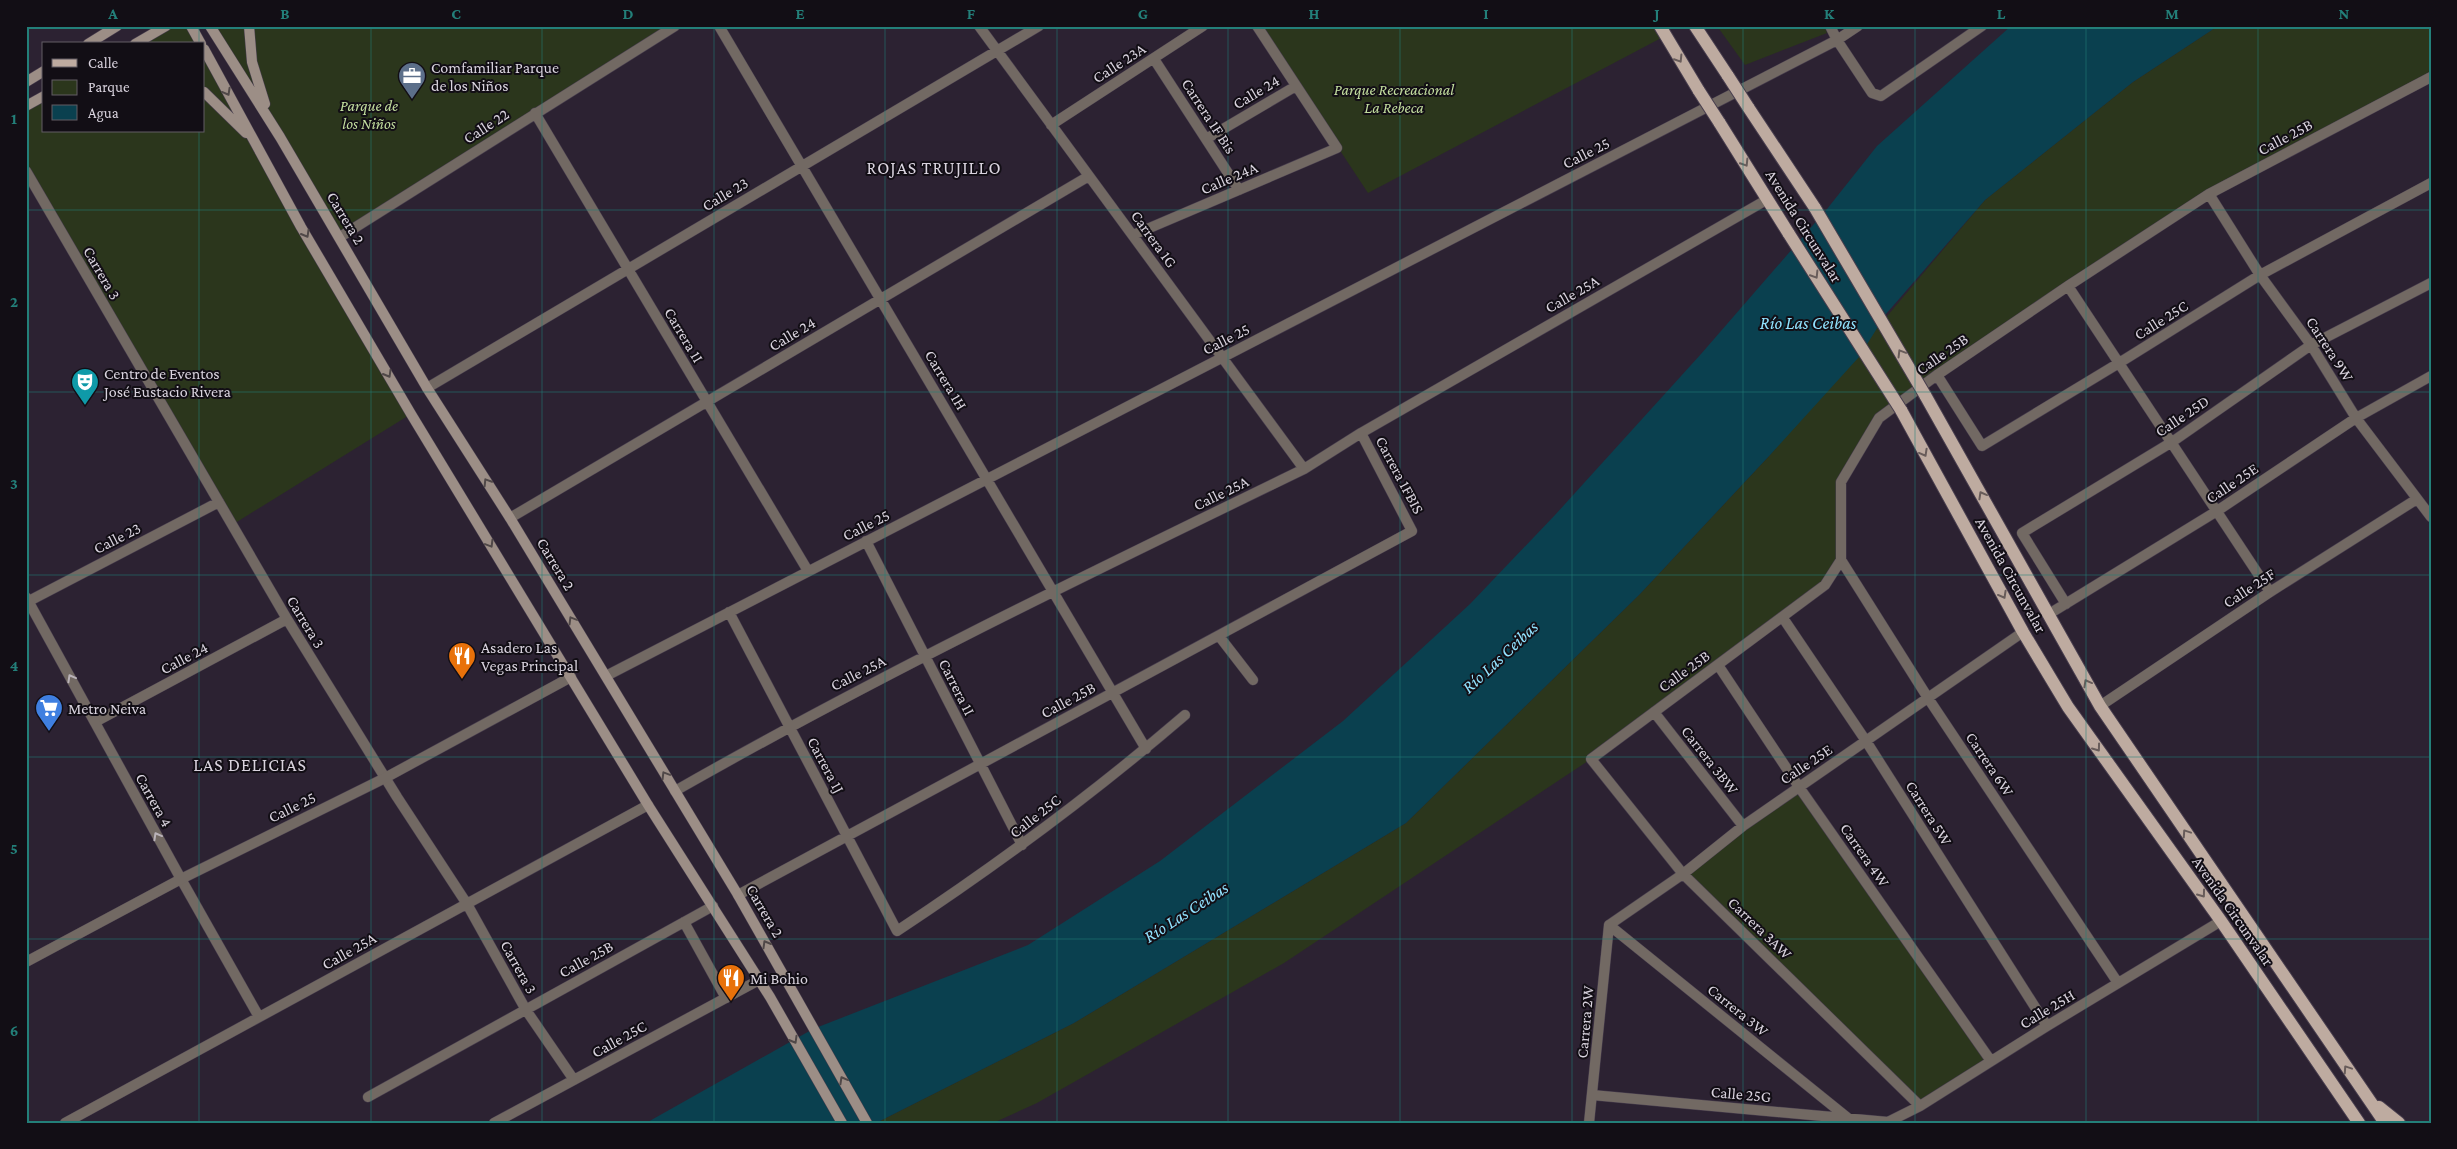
<svg xmlns="http://www.w3.org/2000/svg" width="2457" height="1149" font-family="'Crimson Pro',serif">
  <rect width="100%" height="100%" fill="#2c2232"/>
  <path fill="#2b361c" d="M 166,26 L 191,26 L 201,44 L 135,44 Z
    M 210,26 L 672,26 L 340,237 Z
    M 1258,26 L 1660,26 L 1665,36 L 1368,193 Z
    M 1717,26 L 1824,26 L 1827,33 L 1745,65 Z
    M 2218,26 L 2431,26 L 2431,78 L 2209,195 L 1879,418 L 1841,482 L 1841,560 L 1825,585 L 1591,759 L 1284,963 L 1037,1103 L 993,1123 L 876,1123 L 1074,1023 L 1406,823 L 1640,594 L 1770,455 L 1985,200 L 2133,82 Z
    M 204,49 L 411,414 L 232,525 L 26,171 L 26,106 L 44,96 L 44,131 L 204,131 Z
    M 1799,788 L 1990,1060 L 1920,1103 L 1683,868 Z"/>
  <path fill="#0a404f" d="M 2011,26 L 2218,26 L 2133,82 L 1985,200 L 1886,314 L 1859,357 L 1770,455 L 1640,594 L 1406,823 L 1074,1023 L 876,1123 L 646,1123 L 813,1029 L 1028,945 L 1160,861 L 1343,721 L 1470,604 L 1555,515 L 1701,354 L 1827,209 L 1877,146 Z"/>
  <g fill="none" stroke-linecap="round" stroke-linejoin="round">
    <defs>
      <path id="minor" d="M 719,26 L 1146,749
        M 979,26 L 1304,469
        M 1830,26 L 1837,40 L 1872,93 L 1881,96 L 1982,26
        M 1154,59 L 1239,190
        M 535,113 L 808,571
        M 1051,125 L 1203,26
        M 1206,139 L 1296,86
        M 26,171 L 287,619 L 397,797 L 467,904 L 526,1010 L 574,1080
        M 2209,194 L 2260,275 L 2311,345 L 2356,418 L 2431,517
        M 1133,235 L 1337,148 L 1257,26
        M 340,237 L 675,26
        M 2068,286 L 2270,592
        M 1937,375 L 1982,446 L 2119,363 L 2260,275 L 2431,183
        M 427,388 L 1039,26
        M 510,518 L 1089,176
        M 866,541 L 1022,845
        M 1841,560 L 1928,698 L 2118,983
        M 29,601 L 219,502
        M 2066,604 L 2022,533 L 2172,442 L 2311,345 L 2431,283
        M 729,612 L 897,931 C 997,865 1093,794 1185,715
        M 2049,614 L 2217,511 L 2356,418 L 2431,376
        M 1783,618 L 1866,741 L 2047,1026
        M 1219,636 L 1253,680
        M 1718,665 L 1799,787 L 1991,1061
        M 606,676 L 1837,40 L 1858,26
        M 2100,706 L 2270,592 L 2417,499
        M 1654,712 L 1743,826
        M 95,722 L 287,619
        M 675,791 C 880,674 1092,572 1304,469 L 1361,433 L 1768,199
        M 181,879 L 259,1017
        M 738,895 L 1412,531 L 1361,433
        M 684,922 L 726,998
        M 1609,925 L 1683,874 L 1743,826 L 2023,632
        M 1609,925 L 1849,1119
        M 1592,1095 L 1888,1122
        M 368,1097 L 713,906
        M 1920,1106 L 1683,874 L 1591,759 L 1825,585 L 1841,560 L 1841,482 L 1879,418 L 1937,375 L 2068,286 L 2209,194 L 2431,77
        M 1888,1122 L 1920,1106 L 2047,1026 L 2221,921
        M 65,1123 L 648,805
        M 494,1123 L 759,980
        M 1589,1123 L 1609,925"/>
      <path id="tertiary" d="M 26,597 L 181,879
        M 26,962 L 181,879 L 385,778 L 571,677"/>
      <path id="secondary" d="M 191,26 L 201,44
        M 210,26 L 280,137 L 427,388 L 510,518 L 738,895 L 867,1123
        M 249,26 L 252,62 L 265,104
        M 88,44 L 117,26
        M 135,44 L 166,26
        M 204,49 L 301,227 L 411,414 L 648,805 L 770,997 L 842,1123
        M 26,82 L 44,71
        M 204,92 L 246,133
        M 26,106 L 44,96"/>
      <path id="primary" d="M 1660,26 L 1699,91
        M 1695,26 L 1728,76
        M 1748,107 L 1815,208
        M 1719,122 L 1789,234
        M 1925,395 L 2100,706 L 2385,1123
        M 1901,410 L 2023,632 L 2068,707 L 2221,921 L 2359,1123
        M 2379,1107 L 2399,1123"/>
    </defs>
    <use href="#minor" stroke="#483e4e" stroke-width="11"/>
    <use href="#tertiary" stroke="#483e4e" stroke-width="11"/>
    <use href="#secondary" stroke="#483e4e" stroke-width="11"/>
    <use href="#primary" stroke="#483e4e" stroke-width="14"/>
    <use href="#minor" stroke="#726963" stroke-width="10"/>
    <use href="#tertiary" stroke="#726963" stroke-width="10"/>
    <use href="#secondary" stroke="#9c8e86" stroke-width="10"/>
    <use href="#primary" stroke="#beaba0" stroke-width="12"/>
    <defs>
      <path id="primary-bridge" d="M 1728,76 L 1748,107
        M 1699,91 L 1719,122
        M 1815,208 L 1925,395
        M 1789,234 L 1901,410"/>
    </defs>
    <use href="#primary-bridge" stroke="#483e4e" stroke-width="14" stroke-linecap="butt"/>
    <use href="#primary-bridge" stroke="#beaba0" stroke-width="12"/>
  </g>
  <defs><path id="oneway-chevron" d="M-2-3.5L2.5 0L-2 3.5" fill="none" stroke-width="1.6" stroke-linecap="round" stroke-linejoin="round" transform="scale(1.25)"/></defs>
  <g stroke="#685c5a">
    <use href="#oneway-chevron" transform="translate(1679 59) rotate(58)"/>
    <use href="#oneway-chevron" transform="translate(1745 163) rotate(58)"/>
    <use href="#oneway-chevron" transform="translate(1815 275) rotate(58)"/>
    <use href="#oneway-chevron" transform="translate(1901 353) rotate(-121)"/>
    <use href="#oneway-chevron" transform="translate(1924 453) rotate(61)"/>
    <use href="#oneway-chevron" transform="translate(1982 495) rotate(-119)"/>
    <use href="#oneway-chevron" transform="translate(2003 595) rotate(61)"/>
    <use href="#oneway-chevron" transform="translate(2087 683) rotate(-119)"/>
    <use href="#oneway-chevron" transform="translate(2097 748) rotate(54)"/>
    <use href="#oneway-chevron" transform="translate(2186 833) rotate(-124)"/>
    <use href="#oneway-chevron" transform="translate(2202 894) rotate(54)"/>
    <use href="#oneway-chevron" transform="translate(2347 1069) rotate(-124)"/>
  </g>
  <g stroke="#504848">
    <use href="#oneway-chevron" transform="translate(227 92) rotate(61)"/>
    <use href="#oneway-chevron" transform="translate(306 234) rotate(60)"/>
    <use href="#oneway-chevron" transform="translate(388 374) rotate(60)"/>
    <use href="#oneway-chevron" transform="translate(487 482) rotate(-122)"/>
    <use href="#oneway-chevron" transform="translate(490 544) rotate(59)"/>
    <use href="#oneway-chevron" transform="translate(572 620) rotate(-121)"/>
    <use href="#oneway-chevron" transform="translate(665 775) rotate(-121)"/>
    <use href="#oneway-chevron" transform="translate(766 944) rotate(-120)"/>
    <use href="#oneway-chevron" transform="translate(794 1040) rotate(60)"/>
    <use href="#oneway-chevron" transform="translate(843 1080) rotate(-119)"/>
  </g>
  <g stroke="#bab3b9">
    <use href="#oneway-chevron" transform="translate(71 678) rotate(-119)"/>
    <use href="#oneway-chevron" transform="translate(157 836) rotate(-119)"/>
  </g>
  <path fill="none" stroke="#237f79" stroke-width="1" stroke-opacity="0.55" d="M 199,26 L 199,44M 371,26 L 371,1123M 542,26 L 542,1123M 714,26 L 714,1123M 885,26 L 885,1123M 1057,26 L 1057,1123M 1228,26 L 1228,1123M 1400,26 L 1400,1123M 1572,26 L 1572,1123M 1743,26 L 1743,1123M 1915,26 L 1915,1123M 2086,26 L 2086,1123M 2258,26 L 2258,1123M 199,131 L 199,1123M 26,210 L 2431,210M 26,392 L 2431,392M 26,575 L 2431,575M 26,757 L 2431,757M 26,939 L 2431,939"/>
  <defs>
    <symbol id="office-pin" viewBox="-11 -11 22 30"><path d="M0 17L-7.5 6A9.5 9.5 0 1 1 7.5 6Z" fill="#5c6f8a" stroke="#120e15"/><path d="M-6-3h4V-5.5h4V-3h4V5H-6ZM-1-4.5V-3h2v-1.5ZM-6 0V1H6V0Z" fill="#fff"/></symbol>
    <symbol id="theatre-pin" viewBox="-11 -11 22 30"><path d="M0 17L-7.5 6A9.5 9.5 0 1 1 7.5 6Z" fill="#0f9aa8" stroke="#120e15"/><path d="M-5-5.5Q0-4 5-5.5V0Q5 5 0 6Q-5 5-5 0ZM-3.3-2.5H-1v1.5H-3.3ZM1-2.5H3.3v1.5H1ZM-2.8 1Q0 5.5 2.8 1Z" fill="#fff"/></symbol>
    <symbol id="restaurant-pin" viewBox="-11 -11 22 30"><path d="M0 17L-7.5 6A9.5 9.5 0 1 1 7.5 6Z" fill="#e8710a" stroke="#120e15"/><path d="M-5-6h1v4h1v-4h1v4h1v-4h1v5L-1.5 .5V6h-2V.5L-5-1ZM5-6V6H3V1.5H1.5Q1.5-4 5-6Z" fill="#fff"/></symbol>
    <symbol id="supermarket-pin" viewBox="-11 -11 22 30"><path d="M0 17L-7.5 6A9.5 9.5 0 1 1 7.5 6Z" fill="#3f7fe0" stroke="#120e15"/><path d="M-6-5.5h2.5l.6 2H6L4.5 2H-2.5L-4.4-4H-6ZM-1.5 3.2a1.3 1.3 0 1 0 .1 0ZM3 3.2a1.3 1.3 0 1 0 .1 0Z" fill="#fff"/></symbol>
  </defs>
  <g fill-rule="evenodd">
    <use href="#office-pin" x="396" y="60" width="32" height="43"/>
    <use href="#theatre-pin" x="69" y="366" width="32" height="43"/>
    <use href="#restaurant-pin" x="446" y="640" width="32" height="43"/>
    <use href="#supermarket-pin" x="33" y="692" width="32" height="43"/>
    <use href="#restaurant-pin" x="715" y="962" width="32" height="43"/>
  </g>
  <g text-anchor="middle" dominant-baseline="central" stroke-width="4" stroke-linejoin="round" paint-order="stroke">
    <g font-size="16" fill="#d9d3de" stroke="#120e15">
      <text transform="translate(1119 63) rotate(-33)">Calle 23A</text>
      <text transform="translate(1256 92) rotate(-31)">Calle 24</text>
      <text transform="translate(1209 116) rotate(57)">Carrera 1F Bis</text>
      <text transform="translate(486 126) rotate(-33)">Calle 22</text>
      <text transform="translate(2285 137) rotate(-28)">Calle 25B</text>
      <text transform="translate(1586 153) rotate(-27)">Calle 25</text>
      <text transform="translate(1229 178) rotate(-23)">Calle 24A</text>
      <text transform="translate(725 194) rotate(-31)">Calle 23</text>
      <text transform="translate(346 218) rotate(59)">Carrera 2</text>
      <text transform="translate(1804 226) rotate(58)">Avenida Circunvalar</text>
      <text transform="translate(1154 239) rotate(54)">Carrera 1G</text>
      <text transform="translate(102 273) rotate(60)">Carrera 3</text>
      <text transform="translate(1572 294) rotate(-30)">Calle 25A</text>
      <text transform="translate(2161 320) rotate(-32)">Calle 25C</text>
      <text transform="translate(792 334) rotate(-31)">Calle 24</text>
      <text transform="translate(684 335) rotate(59)">Carrera 1I</text>
      <text transform="translate(1226 339) rotate(-27)">Calle 25</text>
      <text transform="translate(2330 349) rotate(57)">Carrera 9W</text>
      <text transform="translate(1942 354) rotate(-35)">Calle 25B</text>
      <text transform="translate(946 380) rotate(59)">Carrera 1H</text>
      <text transform="translate(2182 416) rotate(-34)">Calle 25D</text>
      <text transform="translate(1400 475) rotate(62)">Carrera 1FBIS</text>
      <text transform="translate(2232 483) rotate(-34)">Calle 25E</text>
      <text transform="translate(1221 493) rotate(-26)">Calle 25A</text>
      <text transform="translate(866 525) rotate(-27)">Calle 25</text>
      <text transform="translate(117 538) rotate(-27)">Calle 23</text>
      <text transform="translate(556 564) rotate(59)">Carrera 2</text>
      <text transform="translate(2011 575) rotate(61)">Avenida Circunvalar</text>
      <text transform="translate(2249 588) rotate(-33)">Calle 25F</text>
      <text transform="translate(306 622) rotate(59)">Carrera 3</text>
      <text transform="translate(184 658) rotate(-28)">Calle 24</text>
      <text transform="translate(1684 671) rotate(-36)">Calle 25B</text>
      <text transform="translate(858 673) rotate(-27)">Calle 25A</text>
      <text transform="translate(957 687) rotate(63)">Carrera 1I</text>
      <text transform="translate(1068 700) rotate(-28)">Calle 25B</text>
      <text transform="translate(1710 760) rotate(52)">Carrera 3BW</text>
      <text transform="translate(1806 764) rotate(-34)">Calle 25E</text>
      <text transform="translate(1990 764) rotate(56)">Carrera 6W</text>
      <text transform="translate(826 765) rotate(62)">Carrera 1J</text>
      <text transform="translate(154 800) rotate(61)">Carrera 4</text>
      <text transform="translate(292 807) rotate(-26)">Calle 25</text>
      <text transform="translate(1929 813) rotate(58)">Carrera 5W</text>
      <text transform="translate(1035 816) rotate(-38)">Calle 25C</text>
      <text transform="translate(1865 855) rotate(55)">Carrera 4W</text>
      <text transform="translate(765 911) rotate(60)">Carrera 2</text>
      <text transform="translate(2233 911) rotate(55)">Avenida Circunvalar</text>
      <text transform="translate(1760 928) rotate(44)">Carrera 3AW</text>
      <text transform="translate(349 951) rotate(-29)">Calle 25A</text>
      <text transform="translate(586 959) rotate(-29)">Calle 25B</text>
      <text transform="translate(519 967) rotate(61)">Carrera 3</text>
      <text transform="translate(2047 1009) rotate(-31)">Calle 25H</text>
      <text transform="translate(1738 1010) rotate(39)">Carrera 3W</text>
      <text transform="translate(1585 1022) rotate(-85)">Carrera 2W</text>
      <text transform="translate(619 1039) rotate(-29)">Calle 25C</text>
      <text transform="translate(1741 1094) rotate(5)">Calle 25G</text>
    </g>
    <g font-size="16" fill="#d9d3de" stroke="#120e15" text-anchor="start">
      <text x="431" y="67">Comfamiliar Parque<tspan x="431" dy="18">de los Niños</tspan></text>
      <text x="104" y="373">Centro de Eventos<tspan x="104" dy="18">José Eustacio Rivera</tspan></text>
      <text x="481" y="647">Asadero Las<tspan x="481" dy="18">Vegas Principal</tspan></text>
      <text x="68" y="708">Metro Neiva</text>
      <text x="750" y="978">Mi Bohio</text>
    </g>
    <g font-size="16" font-style="italic" fill="#c2dd9e" stroke="#120e15">
      <text x="1394" y="89">Parque Recreacional<tspan x="1394" dy="18">La Rebeca</tspan></text>
      <text x="369" y="105">Parque de<tspan x="369" dy="18">los Niños</tspan></text>
    </g>
    <g font-size="18" letter-spacing="1" fill="#d9d3de" stroke="#120e15">
      <text x="934" y="168">ROJAS TRUJILLO</text>
      <text x="250" y="765">LAS DELICIAS</text>
    </g>
    <g font-size="18" font-style="italic" fill="#91e2fe" stroke="#120e15">
      <text x="1808" y="323">Río Las Ceibas</text>
      <text transform="translate(1500 657) rotate(-43)">Río Las Ceibas</text>
      <text transform="translate(1186 912) rotate(-33)">Río Las Ceibas</text>
    </g>
  </g>
  <rect width="2457" height="1149" fill="none" stroke="#120e15" stroke-width="55"/>
  <rect x="42" y="42" width="162" height="90" fill="#120e15" stroke="#625d65"/>
  <rect x="52" y="59" width="25" height="8" fill="#beaba0" stroke="#625d65"/>
  <text x="88" y="68" font-size="15" fill="#d9d3de">Calle</text>
  <rect x="52" y="80" width="25" height="15" fill="#2b361c" stroke="#625d65"/>
  <text x="88" y="92" font-size="15" fill="#d9d3de">Parque</text>
  <rect x="52" y="105" width="25" height="15" fill="#0a404f" stroke="#625d65"/>
  <text x="88" y="118" font-size="15" fill="#d9d3de">Agua</text>
  <rect x="28" y="28" width="2402" height="1094" fill="none" stroke="#237f79" stroke-width="2"/>
  <g font-size="16" text-anchor="middle" font-weight="bold" fill="#237f79">
    <text x="113" y="19">A</text>
    <text x="285" y="19">B</text>
    <text x="456" y="19">C</text>
    <text x="628" y="19">D</text>
    <text x="800" y="19">E</text>
    <text x="971" y="19">F</text>
    <text x="1143" y="19">G</text>
    <text x="1314" y="19">H</text>
    <text x="1486" y="19">I</text>
    <text x="1657" y="19">J</text>
    <text x="1829" y="19">K</text>
    <text x="2001" y="19">L</text>
    <text x="2172" y="19">M</text>
    <text x="2344" y="19">N</text>
    <text x="14" y="124">1</text>
    <text x="14" y="307">2</text>
    <text x="14" y="489">3</text>
    <text x="14" y="671">4</text>
    <text x="14" y="854">5</text>
    <text x="14" y="1036">6</text>
  </g>
</svg>
